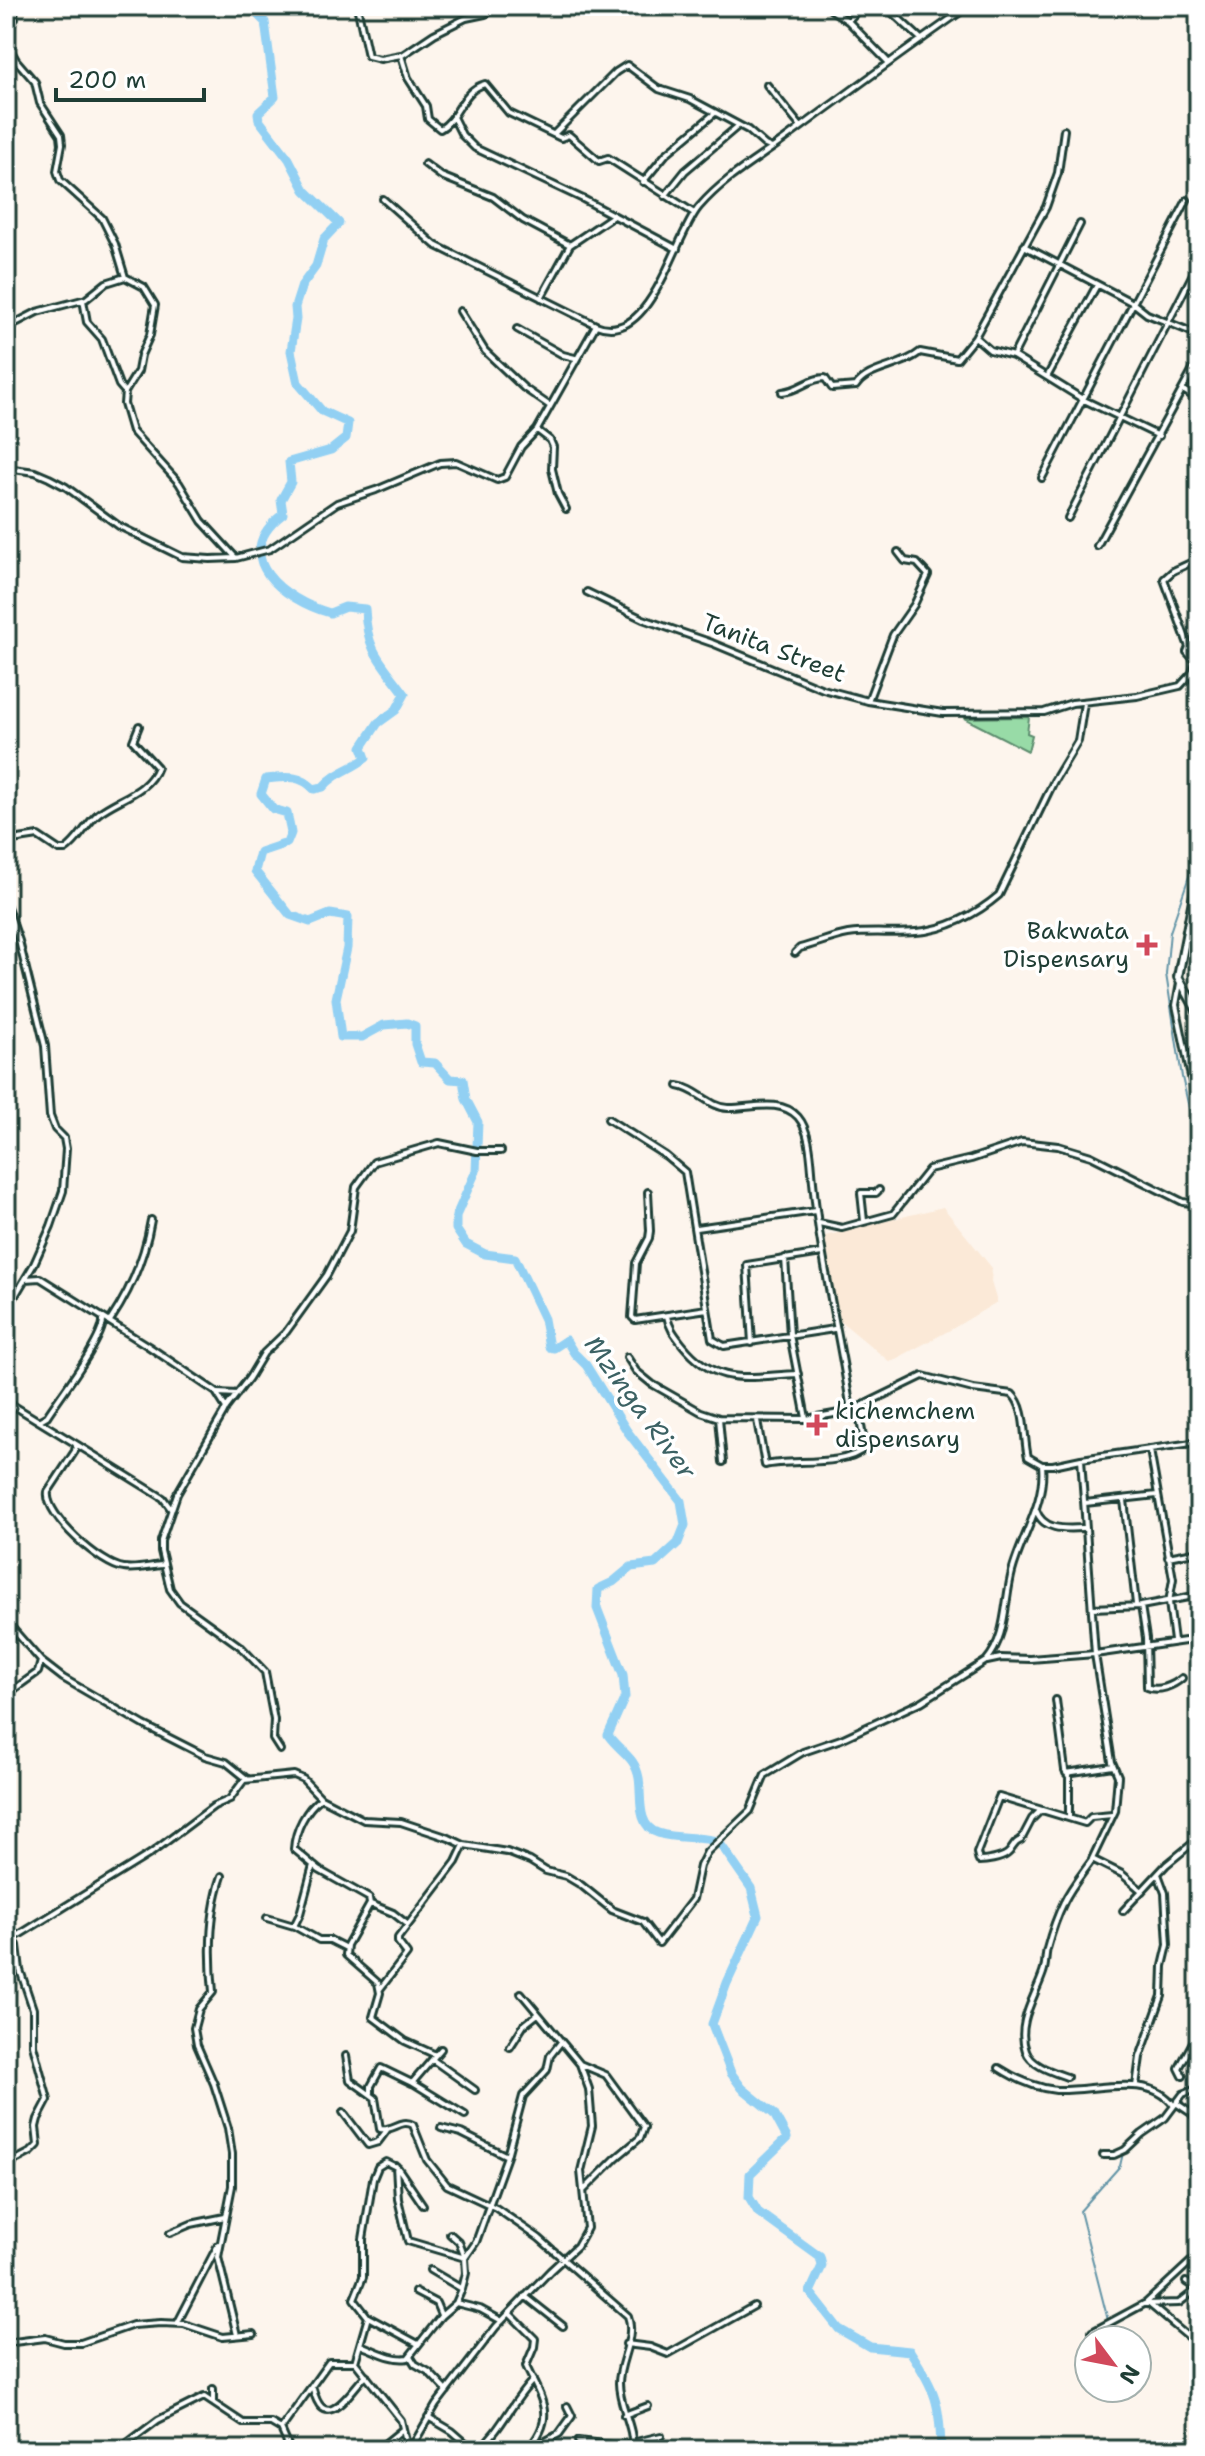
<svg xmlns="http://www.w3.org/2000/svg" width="1205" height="2456" font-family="'Shantell Sans',sans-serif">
  <rect width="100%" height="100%" fill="#fdf5ed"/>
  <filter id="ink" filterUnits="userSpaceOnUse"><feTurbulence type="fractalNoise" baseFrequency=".0125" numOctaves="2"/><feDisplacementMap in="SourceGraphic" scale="16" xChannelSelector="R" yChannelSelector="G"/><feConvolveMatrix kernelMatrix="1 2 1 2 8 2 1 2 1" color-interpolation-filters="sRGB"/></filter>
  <g filter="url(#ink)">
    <path fill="#fbe9d7" d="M 943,1207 L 992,1268 L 991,1282 L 997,1302 L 952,1329 L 890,1362 L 838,1319 L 825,1236 Z"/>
    <path fill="#98dba7" stroke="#5c8c6e" stroke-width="2" d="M 1029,717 L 1027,733 L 1032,735 L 1028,751 L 964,718 Z"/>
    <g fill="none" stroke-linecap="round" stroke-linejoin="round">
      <path stroke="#6495a7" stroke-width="2" d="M 1199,847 L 1170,932 L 1166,974 L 1182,1077 L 1199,1152
        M 1190,2090 L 1199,2084
        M 1113,2340 L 1080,2211 L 1120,2166 L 1123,2153"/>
      <path stroke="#92d0f3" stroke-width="9" d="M 249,6 L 265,22 L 275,97 L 258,113 L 259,120 L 289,159 L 305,190 L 339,223 L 324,239 L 316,266 L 302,285 L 295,307 L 296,319 L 291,351 L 298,383 L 322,411 L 348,423 L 346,438 L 331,450 L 289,462 L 291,482 L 281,500 L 283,514 C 227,557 284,600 330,613 L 345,607 L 365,609 C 367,653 381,661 405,694 L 396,710 L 378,723 L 362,747 L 366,758 C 349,771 336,772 323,787 L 314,789 C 299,774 286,777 266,779 L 261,794 L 273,809 L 287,813 L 291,833 L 287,843 L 260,852 L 255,871 L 290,915 L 310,922 L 330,914 L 348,917 L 347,948 L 336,999 L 341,1037 L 362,1037 L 384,1025 L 407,1023 L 415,1026 L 415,1044 L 421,1062 L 435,1063 L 450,1079 L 463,1080 L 466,1099 L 478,1122 L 476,1171 L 456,1216 L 456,1229 L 466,1244 L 485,1254 L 515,1258 L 544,1319 L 549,1347 L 554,1348 L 566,1340 L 574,1353 L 586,1365 L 627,1431 L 681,1501 L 685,1525 L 678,1543 L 655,1564 L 631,1567 L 613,1582 L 598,1589 L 597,1608 L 623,1675 L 625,1697 L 608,1735 C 620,1752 635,1756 639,1778 C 642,1797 636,1826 658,1833 C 677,1840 700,1835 719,1842 L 751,1888 L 758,1916 L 727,1983 L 712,2024 L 731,2073 L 742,2088 L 774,2114 L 787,2138 L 750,2174 L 749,2197 L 758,2212 L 820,2257 L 822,2266 L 810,2292 L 839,2329 L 870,2347 L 910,2351 C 936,2391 940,2403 941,2450"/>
      <defs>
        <path id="street" d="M 357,6 L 368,56 L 380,59 L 401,55 L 408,78 L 426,106 L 428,119 L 440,129 C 459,119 461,90 485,84 L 509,113 L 561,138 L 569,135 L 599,161 L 608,158 L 694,213
          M 826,6 L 848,21 L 889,63
          M 885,6 L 921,39
          M 848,21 L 861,6
          M 6,35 L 15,18 L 10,6
          M 6,42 L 16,60 L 35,82 L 40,103 L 61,135 L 62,144 L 57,171 L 60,180 L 102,218 L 115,244 L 125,277 L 144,287 L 155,305 L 150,335 L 141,355 L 138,371 L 125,392 L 124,404 L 132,431 L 179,483 L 202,521 L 236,558
          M 401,56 L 434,34 L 466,18 L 485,14 L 501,6
          M 767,85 L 801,127
          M 453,117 L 462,135 L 475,148 L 583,199 L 677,249
          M 555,133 L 616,72 L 627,65 L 659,89 L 690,99 L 748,130 L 765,145 L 772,148
          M 425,164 L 441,176 L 493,197 L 523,220 L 570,245
          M 643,182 L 666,154 L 715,113
          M 665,196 L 685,171 L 738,126
          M 383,199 L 435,245 L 596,325
          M 1024,246 L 1133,303 L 1147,314 L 1199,335
          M 541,298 L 570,245 L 613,216
          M 83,300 L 87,322 L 102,339 L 119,385 L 125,392
          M 460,311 L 485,351 L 524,388 L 550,406
          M 6,328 L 37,312 L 86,299 L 106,283 L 125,277
          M 517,329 L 563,355 L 575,358
          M 6,336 L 13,326
          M 975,337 L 1046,207 L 1058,173 L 1064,130
          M 1013,356 L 1080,224
          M 1047,377 L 1097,285
          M 1183,390 L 1199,400
          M 782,392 C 800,391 808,378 825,378 L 832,388 L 856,386 C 867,368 901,368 920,352 L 957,359 L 975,337 L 990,350 L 1013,356 L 1084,400 L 1159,436
          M 537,430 L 550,440 L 553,447 L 552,469 L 558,494 L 566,509
          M 6,468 L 35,472 L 49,478 L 66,487 L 119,526 L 182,557 L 210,559 L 236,558 L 270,549 L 337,503 L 376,490 L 440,463 L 456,462 L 497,480 L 505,477 L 521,447 L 537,430 L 596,325 C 651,348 674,236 699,207 C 724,178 755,161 785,139 C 846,94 907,49 969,6
          M 1042,478 L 1187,200
          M 1068,518 L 1199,262
          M 1097,546 L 1199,359
          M 587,592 L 643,619 L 712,643 L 823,689 L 868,701 L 943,713 L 1044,712 L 1072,703 L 1137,696 L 1180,686 L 1192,673 L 1196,662 L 1187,652 L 1189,647 L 1199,644
          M 1196,645 L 1199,632
          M 1189,647 L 1164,579 L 1173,571 L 1199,559
          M 868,701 L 893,635 L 914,605 L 928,575 L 917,563 L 905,561 L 898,552
          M 6,841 L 38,836 L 59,850 L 65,850 C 79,841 86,823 99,813 C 119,798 148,792 157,767 L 133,741 L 139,726
          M 6,904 L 19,941 L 45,1046 L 50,1116 L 55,1129 L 64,1138 L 66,1149 L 63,1191 L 51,1226 L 34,1264 L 6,1311
          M 795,953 L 800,948 C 816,944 832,937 848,934 C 871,931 893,934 916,932 C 946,930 977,914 999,895 L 1054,781 L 1078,741 L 1084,703
          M 1180,983 L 1176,1005 L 1199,1115
          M 678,1086 C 696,1088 709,1107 728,1108 C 749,1109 780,1097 798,1117 C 811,1132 811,1163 813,1182 C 820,1259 840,1334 851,1411
          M 608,1119 L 666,1156 L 685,1172 L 712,1339 L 724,1346 L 834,1329
          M 648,1192 L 650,1231 L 649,1238 L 636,1263 L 632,1317 L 635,1320 L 707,1309
          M 864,1221 L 861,1193 L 876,1193 L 879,1190
          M 819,1223 L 842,1228 L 893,1214 L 929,1169 L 971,1159 L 1022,1142 L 1058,1146 L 1091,1156 L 1183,1202 L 1199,1204
          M 696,1228 L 815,1211
          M 785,1258 L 790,1335 L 806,1418
          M 25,1279 L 40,1278 L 148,1346 L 216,1392 L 226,1408 L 223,1414 L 177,1494 L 161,1541 L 161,1551 L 170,1589 L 180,1603 L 241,1647 L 265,1672 L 274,1720 L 273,1739 L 280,1750
          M 667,1316 C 669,1328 675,1335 682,1344 C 717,1388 748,1376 798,1374
          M 110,1321 C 130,1291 145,1256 151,1220
          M 752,1343 L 747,1265 L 822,1253
          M 627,1357 L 636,1371 L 652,1384 L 701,1412 L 719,1418 L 806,1419 L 851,1411 L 923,1376 L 973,1389 L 1012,1394 C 1027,1408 1023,1438 1028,1457 L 1042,1465 L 1053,1465 L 1081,1459 L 1199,1442
          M 218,1393 L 237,1394
          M 6,1401 L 76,1444 L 75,1451 L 48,1492 C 44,1515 102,1566 124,1568 C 136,1570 150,1566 162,1565
          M 226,1408 L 249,1378 L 264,1353 L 286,1332 L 327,1275 L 350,1231 L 356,1187 L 374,1162 L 439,1143 L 477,1151 L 501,1151
          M 719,1418 L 723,1462
          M 40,1420 L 47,1416 C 59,1397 105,1338 103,1319
          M 757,1420 L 765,1465 C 793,1459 844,1467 865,1448 L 858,1409
          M 1195,1443 L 1199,1458
          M 76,1444 L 163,1498 L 171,1509
          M 1150,1450 L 1173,1579 L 1169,1602 L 1174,1641
          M 1081,1459 L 1095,1654 L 1112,1762 L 1118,1776 L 1115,1811 L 1092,1859 L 1122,1874 L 1142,1891
          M 1124,1500 L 1136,1604
          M 1085,1503 L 1157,1495
          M 1036,1510 C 1043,1531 1065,1529 1084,1528
          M 1168,1557 L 1199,1551
          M 1141,1606 L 1146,1638 L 1147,1687 C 1158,1692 1173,1686 1182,1678
          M 1092,1608 L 1141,1606 L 1199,1595
          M 6,1621 L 41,1661 L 63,1678 L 144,1725 L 205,1756 L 226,1762 L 247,1779
          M 987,1661 L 1001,1658 L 1030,1659 L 1095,1654 L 1199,1639
          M 6,1695 L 38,1672 L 41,1661
          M 1056,1700 L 1065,1770 L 1069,1777 L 1069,1818
          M 1066,1773 L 1113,1766
          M 321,1798 C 306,1809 295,1830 294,1849 L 319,1870 L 369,1898 L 370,1904 L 347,1945 L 346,1955 L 378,1983 L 380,1993 L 373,2017 L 405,2041 L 436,2055
          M 1041,1810 L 1032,1819 L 1021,1840 C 1012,1843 1014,1849 1007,1854 C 1000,1859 986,1861 979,1861 L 977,1853 L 999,1797 L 1085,1823 L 1091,1817 L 1112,1815
          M 222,1876 C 209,1913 209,1953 213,1992 L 199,2009 L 194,2028 L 197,2045 L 214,2084 L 228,2128 L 232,2154 L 232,2186 L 218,2257 L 237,2335
          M 371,1904 L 393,1913 L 407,1924
          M 1123,1911 L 1166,1865 L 1199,1838
          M 267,1918 L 294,1926 L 319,1940 L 330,1940 L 346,1948
          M 294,1926 L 300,1914 L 313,1865
          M 6,1943 L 150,1854 L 214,1806 L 230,1799 L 244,1780 L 294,1775 L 303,1779 L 321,1798 L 364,1820 L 401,1822 L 449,1838 L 464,1845 L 507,1852 L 530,1861 L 546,1871 L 566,1876 L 581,1885 L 612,1910 L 643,1922 L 659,1943 L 693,1899 L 700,1866 L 707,1852 L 750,1811 L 765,1775 L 803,1752 L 841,1739 L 921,1702 L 986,1661 C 1007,1637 1004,1602 1012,1572 C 1021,1537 1046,1502 1042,1465
          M 380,1989 L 407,1954 L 398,1942 L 398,1938 L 456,1862 L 464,1845
          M 510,2047 L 524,2025 L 538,2014
          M 346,2056 L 350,2080 L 375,2098 L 380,2129 C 393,2132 401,2118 413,2125 L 427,2160 L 447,2185 L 496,2208 L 539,2238 L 628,2316 C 636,2337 619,2361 619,2383 C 619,2406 635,2428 632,2450
          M 433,2060 L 475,2090
          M 580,2064 L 606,2075 L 644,2127 L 640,2138 L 616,2158 L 584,2190
          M 999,2068 C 1016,2079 1036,2088 1056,2090 C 1092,2092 1150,2071 1174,2106
          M 1183,2076 L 1179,2068 L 1199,2031
          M 1067,2077 C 1053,2072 1031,2066 1026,2051 C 1016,2024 1035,1997 1043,1973 C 1046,1965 1045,1956 1047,1949 C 1051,1934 1057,1916 1064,1902 C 1071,1887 1083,1873 1092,1860
          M 413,2083 L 465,2115
          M 1136,2086 L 1140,2057 L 1162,1996 L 1163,1966 L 1168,1945 L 1165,1893 L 1158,1874
          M 371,2093 L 371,2086 L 381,2068 L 412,2083 L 441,2049
          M 1176,2103 L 1191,2113 L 1199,2123
          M 343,2112 L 368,2145 L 378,2142 L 387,2130
          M 441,2128 L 461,2133 L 507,2156
          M 1103,2155 L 1114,2155 L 1125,2150 L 1142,2134 L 1165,2118 L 1183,2094 L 1199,2088
          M 6,2165 L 31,2152 L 38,2145 L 36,2127 L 38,2119 L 48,2100 L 33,2045 L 33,2009 L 20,1970 L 17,1945
          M 396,2166 L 398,2199 L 408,2241 L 465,2258 L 459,2242 L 450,2234
          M 170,2233 L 191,2224 L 225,2217
          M 430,2270 L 462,2289
          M 1186,2282 L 1197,2289
          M 415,2292 L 436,2303 L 441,2315
          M 525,2296 L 563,2326
          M 456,2303 L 480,2309 L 502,2321
          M 1145,2304 L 1199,2254
          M 1149,2304 L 1199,2346
          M 510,2314 L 535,2339 L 534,2347 L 526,2366 C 542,2401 557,2417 527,2450
          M 368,2317 L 355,2362 L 401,2420 L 408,2450
          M 178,2322 L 218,2245
          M 1092,2332 L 1144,2304 L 1179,2303 L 1197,2289
          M 6,2343 L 45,2338 L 64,2343 L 81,2343 L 133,2325 L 161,2323 L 184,2324 L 223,2337 L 254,2334
          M 418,2344 L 368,2317 L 354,2299 L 363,2277 L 363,2239 L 373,2179 L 378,2167 L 386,2162 L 398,2168 L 423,2205
          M 626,2344 L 650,2347 L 668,2354 L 754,2306
          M 360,2345 C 375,2350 392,2361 408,2358 L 441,2316 L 456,2303 L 462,2289 L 466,2273 L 465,2258 L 476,2242 L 507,2156 L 523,2096 L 547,2070 L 550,2056 L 561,2042
          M 410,2356 L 415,2364 L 429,2372 L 447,2391
          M 213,2389 L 213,2403
          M 313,2389 C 325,2436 350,2391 366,2375
          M 624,2415 L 648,2406
          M 428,2417 L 452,2431 L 474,2450
          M 281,2429 L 290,2450
          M 578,2441 L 619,2446 L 661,2436
          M 531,2449 L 559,2434 L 572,2416 L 567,2406
          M 118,2450 L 158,2420 L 204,2397 L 243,2423 L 271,2423 L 281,2429 L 329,2362 L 355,2362
          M 377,2450 L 403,2429
          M 410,2450 L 436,2405 L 496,2327 L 550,2271 L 577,2246 L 587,2228 L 581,2171 L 592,2126 L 589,2089 L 580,2064 L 521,1993
          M 478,2450 C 503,2428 510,2404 533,2380"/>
        <path id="secondary" d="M 1199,869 L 1178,977 L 1199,1014"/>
      </defs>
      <use href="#street" stroke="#1f3d34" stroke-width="10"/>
      <use href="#secondary" stroke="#1f3d34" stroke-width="12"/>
      <use href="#street" stroke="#fff" stroke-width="4"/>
      <use href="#secondary" stroke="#fff" stroke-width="6"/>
    </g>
  </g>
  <g fill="#d1495b" stroke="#fff" stroke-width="3">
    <path d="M1143 933h8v8h8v8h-8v8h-8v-8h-8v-8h8z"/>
    <path d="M813 1413h8v8h8v8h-8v8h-8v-8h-8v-8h8z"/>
  </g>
  <g text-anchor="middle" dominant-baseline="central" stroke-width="7" stroke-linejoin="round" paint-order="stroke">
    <g font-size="24" fill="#1f3d34" stroke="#fff">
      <text transform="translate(774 648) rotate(21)">Tanita Street</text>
    </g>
    <g font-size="24" fill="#1f3d34" stroke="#fff" text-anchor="end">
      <text x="1129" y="931">Bakwata<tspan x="1129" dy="28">Dispensary</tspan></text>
      <text x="835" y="1411" text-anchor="start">kichemchem<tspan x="835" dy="28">dispensary</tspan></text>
    </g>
    <g font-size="26" font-style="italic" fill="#3c6264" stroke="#fff">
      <text transform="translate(641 1407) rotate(54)">Mzinga River</text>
    </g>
  </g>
  <rect width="1205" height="2456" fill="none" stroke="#fff" stroke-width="32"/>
  <rect x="16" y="16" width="1173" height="2424" fill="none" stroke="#1f3d34" stroke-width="3" filter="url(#ink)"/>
  <g transform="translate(1113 2364) rotate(122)"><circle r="38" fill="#ffffff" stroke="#a5b1ae" stroke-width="2"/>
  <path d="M0-6L14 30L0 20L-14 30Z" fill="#d1495b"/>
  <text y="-12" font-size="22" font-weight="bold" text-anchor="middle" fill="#1f3d34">N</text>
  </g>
  <path d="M56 88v12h148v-12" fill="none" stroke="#1f3d34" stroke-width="4"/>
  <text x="68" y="88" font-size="24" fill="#1f3d34" stroke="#ffffff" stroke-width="6" paint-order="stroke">200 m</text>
</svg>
